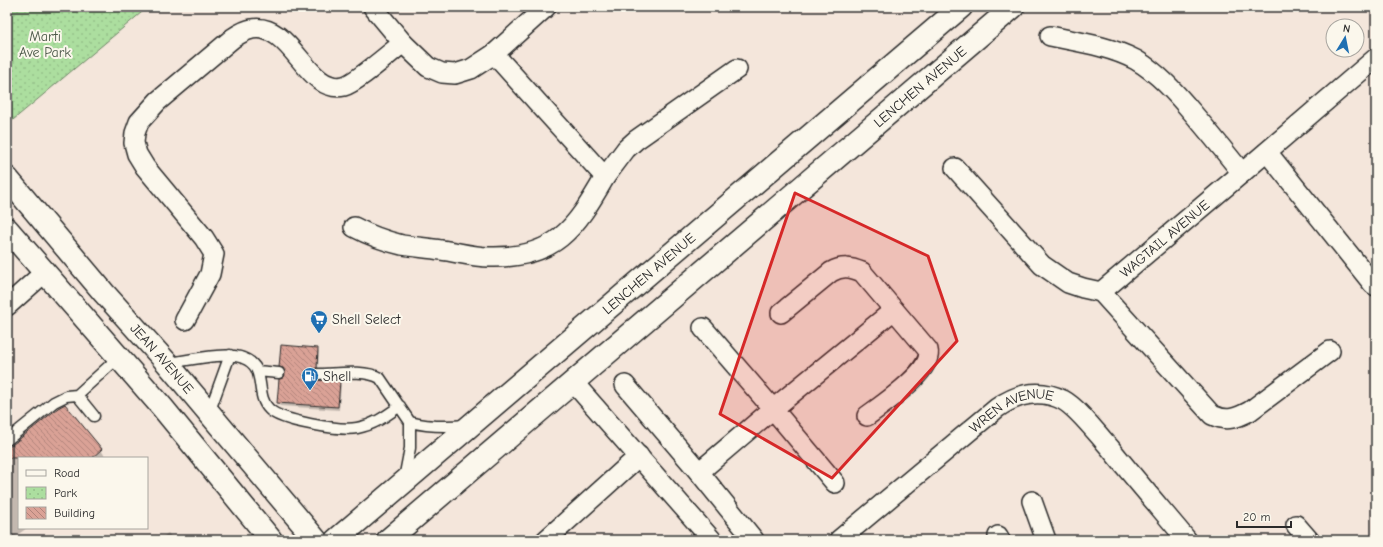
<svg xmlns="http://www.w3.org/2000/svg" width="1383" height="547" font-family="'Comic Neue',sans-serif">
  <defs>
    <pattern id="park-dots" width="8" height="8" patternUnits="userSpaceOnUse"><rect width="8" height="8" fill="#acde9f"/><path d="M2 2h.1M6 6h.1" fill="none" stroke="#94bf89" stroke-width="1.8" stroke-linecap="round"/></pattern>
    <pattern id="building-back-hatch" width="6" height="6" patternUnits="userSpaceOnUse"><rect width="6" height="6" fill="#daa296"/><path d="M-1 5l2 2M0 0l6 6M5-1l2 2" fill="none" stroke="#b1847b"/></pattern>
  </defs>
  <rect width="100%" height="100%" fill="#f4e6db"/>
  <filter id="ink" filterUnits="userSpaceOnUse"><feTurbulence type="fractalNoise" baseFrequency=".025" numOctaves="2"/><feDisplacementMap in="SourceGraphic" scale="8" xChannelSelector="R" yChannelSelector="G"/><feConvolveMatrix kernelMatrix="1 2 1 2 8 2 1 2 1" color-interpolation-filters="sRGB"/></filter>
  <g filter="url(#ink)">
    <path fill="url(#park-dots)" stroke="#6c8465" d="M 7,7 L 148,7 L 7,125 Z"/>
    <path fill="#0003" d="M 318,349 L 319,352 L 318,371 L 313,374 L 313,379 L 316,381 L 339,382 L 341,385 L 339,410 L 280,406 L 278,403 L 285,378 L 285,371 L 282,370 L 280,366 Z
      M 65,405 L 101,450 L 106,458 L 19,458 L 19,528 L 27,528 L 10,540 L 7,540 L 7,455 Z
      M 168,533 L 174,540 L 159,540 Z"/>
    <path fill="url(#building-back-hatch)" stroke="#2b2b2b" d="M 281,345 L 318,348 L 317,368 L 312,371 L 311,377 L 317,380 L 340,381 L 338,407 L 277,403 L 279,379 L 284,377 L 285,373 L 283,368 L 279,367 Z
      M 65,404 L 102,449 L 92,458 L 7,458 L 7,449 L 58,408 Z"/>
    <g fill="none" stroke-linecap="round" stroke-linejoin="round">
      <defs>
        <path id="lane" d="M 167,363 C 186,361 226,351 243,358 C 268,367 254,394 269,409 C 280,421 340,431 357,428 C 374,425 386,416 400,406
          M 257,371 L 279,373
          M 317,374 C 335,374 364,369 380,378 L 410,422 L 410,448 L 404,479
          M 77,395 L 94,416
          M 209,413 L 230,355
          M 410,422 C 429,427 446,427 466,425
          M 7,440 L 54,402 L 66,396 L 77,395 L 119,357"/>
        <g id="street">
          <path d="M 373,7 L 403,43 L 428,67 L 442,73 L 455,74 L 471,69 L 494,54 L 546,7"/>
          <path d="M 1050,36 C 1079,42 1109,46 1136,60 C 1158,73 1175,92 1192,112 C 1209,132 1226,153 1242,173"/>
          <path d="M 494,54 L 605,177 L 626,149 L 636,140 L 737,69"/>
          <path d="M 1267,152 L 1373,284 L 1376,286"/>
          <path d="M 955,168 L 1042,265 L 1068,283 L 1083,288 L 1101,292"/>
          <path d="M 354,227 C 369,235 385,241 402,245 C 415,247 428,248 441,250 C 457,252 473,257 489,257 C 555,259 575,229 605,177"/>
          <path id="s1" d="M 1101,292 L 1242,173 L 1376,58"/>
          <path d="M 1101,292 L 1212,415 C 1227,422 1237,418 1250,411 L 1330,351"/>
          <path d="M 7,306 L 45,272"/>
          <path d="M 781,313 L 831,272 C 842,266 850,267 862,272 L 928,350 C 934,370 882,405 867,416"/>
          <path d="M 185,320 L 210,274 L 214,254 L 204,238 L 145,167 L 137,154 L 134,143 L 135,133 L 139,122 L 158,101 L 233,38 C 239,34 245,30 252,29 C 292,22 307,95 344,86 C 356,83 391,52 403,43"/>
          <path d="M 703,328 L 773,409 L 835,483"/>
          <path d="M 573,382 L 712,540"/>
          <path d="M 625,385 L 699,472 L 754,540"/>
          <path d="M 699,472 L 773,409 L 894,310"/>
          <path d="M 1032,501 L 1046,540"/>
          <path d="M 1296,525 L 1309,540"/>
          <path d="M 998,536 L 1000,540"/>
          <path d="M 546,540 L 639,456"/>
          <path id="s2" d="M 839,540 L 997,408 C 1017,394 1039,388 1063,400 C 1078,408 1098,435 1110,448 C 1135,479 1161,509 1187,540"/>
        </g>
        <g id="secondary">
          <path id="s3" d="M 7,178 L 104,293 L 167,363 L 316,540"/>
          <path d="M 7,229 L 162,407 L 271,540"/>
          <path id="s4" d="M 336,540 L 961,7"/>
          <path id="s5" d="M 388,540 L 1013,7"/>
        </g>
      </defs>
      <use href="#lane" stroke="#2b2b2b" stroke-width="13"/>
      <use href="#street" stroke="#2b2b2b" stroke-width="22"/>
      <use href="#secondary" stroke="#2b2b2b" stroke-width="25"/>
      <use href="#lane" stroke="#fbf7ec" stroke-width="10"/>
      <use href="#street" stroke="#fbf7ec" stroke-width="19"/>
      <use href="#secondary" stroke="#fbf7ec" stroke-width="22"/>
    </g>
  </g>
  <path fill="#d62828" fill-opacity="0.2" stroke="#d62828" stroke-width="3" stroke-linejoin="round" d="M 795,193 L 928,256 L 957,341 L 832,478 L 720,414 Z"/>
  <defs>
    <symbol id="supermarket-pin" viewBox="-11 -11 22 30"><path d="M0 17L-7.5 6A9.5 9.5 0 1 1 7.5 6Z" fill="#1f6fb2" stroke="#fbf7ec"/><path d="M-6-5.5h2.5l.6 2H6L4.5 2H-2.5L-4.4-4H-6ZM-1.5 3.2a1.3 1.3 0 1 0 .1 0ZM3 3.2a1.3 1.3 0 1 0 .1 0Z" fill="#fff"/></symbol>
    <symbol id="fuel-pin" viewBox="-11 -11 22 30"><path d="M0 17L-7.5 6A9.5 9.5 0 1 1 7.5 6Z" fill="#1f6fb2" stroke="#fbf7ec"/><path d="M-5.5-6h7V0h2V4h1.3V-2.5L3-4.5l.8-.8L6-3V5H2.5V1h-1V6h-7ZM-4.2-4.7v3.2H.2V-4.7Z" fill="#fff"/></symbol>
  </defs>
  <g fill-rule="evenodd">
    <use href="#supermarket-pin" x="309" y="309" width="20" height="27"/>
    <use href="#fuel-pin" x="300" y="366" width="20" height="27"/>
  </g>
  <g text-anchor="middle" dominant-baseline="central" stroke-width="4" stroke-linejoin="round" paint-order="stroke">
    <g font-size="14" fill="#4b5848" stroke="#fbf7ec">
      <text x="45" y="36">Marti<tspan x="45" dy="16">Ave Park</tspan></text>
    </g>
    <g font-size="14" fill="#2b2b2b" stroke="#fbf7ec">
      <text stroke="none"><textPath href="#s5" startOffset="699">LENCHEN AVENUE</textPath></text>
      <text stroke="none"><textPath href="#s1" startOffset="83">WAGTAIL AVENUE</textPath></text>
      <text stroke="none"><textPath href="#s4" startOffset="411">LENCHEN AVENUE</textPath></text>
      <text stroke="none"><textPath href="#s3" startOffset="238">JEAN AVENUE</textPath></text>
      <text stroke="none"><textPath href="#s2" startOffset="219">WREN AVENUE</textPath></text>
    </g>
    <g font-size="14" fill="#2b2b2b" stroke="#fbf7ec" text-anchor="start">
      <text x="332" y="319">Shell Select</text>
      <text x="323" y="376">Shell</text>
    </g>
  </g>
  <rect width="1383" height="547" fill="none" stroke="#fbf7ec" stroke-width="24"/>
  <rect x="12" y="12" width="1359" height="523" fill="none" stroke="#2b2b2b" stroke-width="1.5" filter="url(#ink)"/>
  <rect x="18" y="457" width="130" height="72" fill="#fbf7ec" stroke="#a8a59f"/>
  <rect x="26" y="470" width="20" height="6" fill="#fbf7ec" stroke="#a8a59f"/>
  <text x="54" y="477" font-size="12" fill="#2b2b2b">Road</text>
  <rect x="26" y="487" width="20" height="12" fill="url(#park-dots)" stroke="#a8a59f"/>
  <text x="54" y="497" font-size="12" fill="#2b2b2b">Park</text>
  <rect x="26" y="507" width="20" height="12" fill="url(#building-back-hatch)" stroke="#a8a59f"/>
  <text x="54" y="517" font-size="12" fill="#2b2b2b">Building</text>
  <g transform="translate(1345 38) rotate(10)"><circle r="19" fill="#fbf7ec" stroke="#a8a59f"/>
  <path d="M0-3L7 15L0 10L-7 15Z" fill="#1f6fb2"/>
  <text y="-6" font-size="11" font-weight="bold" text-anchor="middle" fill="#2b2b2b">N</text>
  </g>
  <path d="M1237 521v6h54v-6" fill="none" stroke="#2b2b2b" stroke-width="2"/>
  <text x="1243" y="521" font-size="12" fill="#2b2b2b" stroke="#fbf7ec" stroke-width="3" paint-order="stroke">20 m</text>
</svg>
